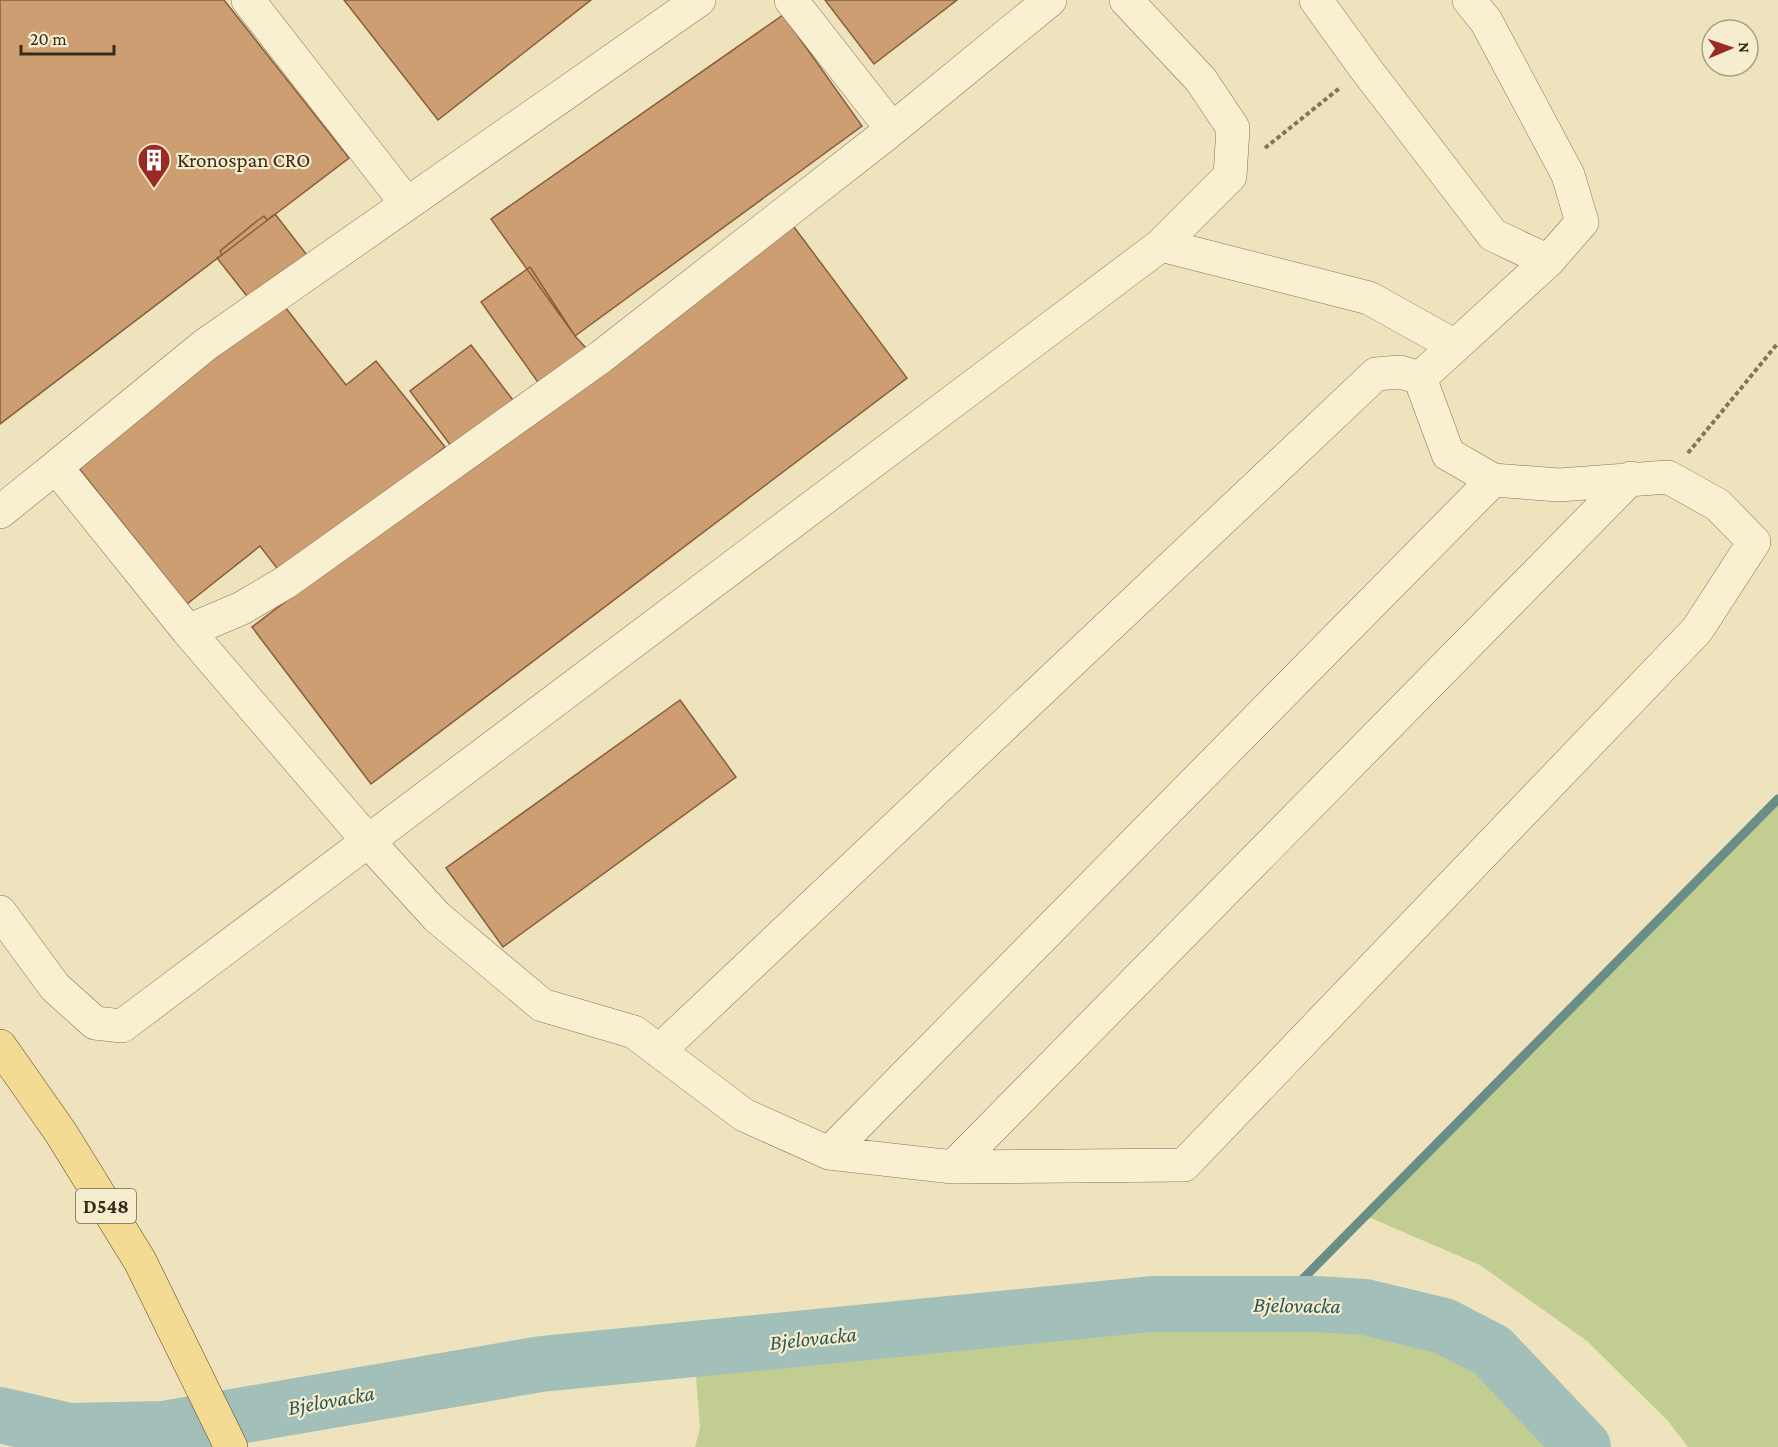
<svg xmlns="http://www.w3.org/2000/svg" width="1778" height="1447" font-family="'Crimson Pro',serif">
  <rect width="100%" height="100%" fill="#efe3be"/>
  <path fill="#c2cd92" d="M 1778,799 L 1778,1447 L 1688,1447 L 1668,1421 L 1587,1341 L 1480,1265 L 1366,1216 Z
    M 1152,1304 C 1249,1304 1377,1292 1465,1337 C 1474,1342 1485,1346 1493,1352 C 1525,1379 1547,1413 1570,1447 L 695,1447 L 700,1428 L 694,1349 Z"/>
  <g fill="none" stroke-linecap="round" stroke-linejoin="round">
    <path stroke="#698e87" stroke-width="9" d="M 1278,1304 L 1778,799"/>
    <path stroke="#a2c0b9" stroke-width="56" d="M 0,1415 L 69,1431 L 163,1429 L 541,1364 L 1152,1304 L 1315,1304 L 1365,1307 L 1444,1326 L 1492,1351 L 1583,1447"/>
  </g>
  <path fill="#ce9e73" stroke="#875e3c" stroke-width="1.5" d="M 0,0 L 224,0 L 349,158 L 0,424 Z
    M 344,0 L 591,0 L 438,120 Z
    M 825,0 L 957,0 L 874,64 Z
    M 783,15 L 862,126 L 575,336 L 491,219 Z
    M 275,214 L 307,255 L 250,300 L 217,258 L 222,255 L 220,251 L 257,221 L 264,216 L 267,220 Z
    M 788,219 L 907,378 L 371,784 L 252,627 Z
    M 530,267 L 575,336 L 596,359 L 547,395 L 481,302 Z
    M 278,298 L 346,385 L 376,361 L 445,447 L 283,576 L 260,546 L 187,604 L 73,461 Z
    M 471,345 L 519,408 L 457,454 L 410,391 Z
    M 680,700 L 736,777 L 503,947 L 446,868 Z"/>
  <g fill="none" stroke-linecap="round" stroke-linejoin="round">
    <defs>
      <path id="minor" d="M 248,0 L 407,204
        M 791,0 L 892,129
        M 1316,0 L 1365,68 L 1493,235 L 1548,261 L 1582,222 L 1568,175 L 1486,21 L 1469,0
        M 1161,245 L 1369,298 L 1455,346
        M 56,467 L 205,345 L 699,0
        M 0,512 L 56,467 L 188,631 L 242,608 L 286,582 L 602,356 L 885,135 L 1050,0
        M 188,631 L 368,841 L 437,917 L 542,1005 L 634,1032 L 744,1115 L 829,1153 L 953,1167 L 1184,1165 L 1697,630 L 1754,542 L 1718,505 L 1668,477 L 1559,485 L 1493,480 L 1448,454 L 1420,378 L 1548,261
        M 0,912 L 55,987 L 95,1023 L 122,1026 L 1161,245 L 1230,176 L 1233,128 L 1201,80 L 1126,0
        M 659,1051 L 1376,374 L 1400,372 L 1420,378
        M 829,1153 L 1493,480
        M 953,1167 L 1631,478"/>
      <path id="major" d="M 0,1046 L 61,1133 L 140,1261 L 231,1447"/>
    </defs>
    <use href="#minor" stroke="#877357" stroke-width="34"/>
    <use href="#major" stroke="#55412b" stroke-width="34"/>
    <path stroke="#877357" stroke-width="4" stroke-dasharray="4.5 3" stroke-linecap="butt" d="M 1265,148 L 1341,87
      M 1688,453 L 1778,343"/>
    <use href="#minor" stroke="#f9f0d2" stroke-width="33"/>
    <use href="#major" stroke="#f4db94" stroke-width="33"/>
  </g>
  <defs>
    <symbol id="building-pin" viewBox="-11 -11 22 30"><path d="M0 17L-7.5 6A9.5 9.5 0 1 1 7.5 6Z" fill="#982b25" stroke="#f6edce"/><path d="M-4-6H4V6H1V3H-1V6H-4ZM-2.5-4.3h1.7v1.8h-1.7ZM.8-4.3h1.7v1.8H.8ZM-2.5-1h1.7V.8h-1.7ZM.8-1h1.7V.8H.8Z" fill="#fff"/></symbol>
  </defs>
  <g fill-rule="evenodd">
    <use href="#building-pin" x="135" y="141" width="38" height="52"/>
  </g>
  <g text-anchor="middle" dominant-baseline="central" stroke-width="4.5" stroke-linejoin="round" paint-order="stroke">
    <rect fill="#f6edce" stroke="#706451" stroke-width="1.5" x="76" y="1189" width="60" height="34" rx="4.5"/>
    <g font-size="20" font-weight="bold" fill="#362a1c">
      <text x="106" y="1206">D548</text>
    </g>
    <g font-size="21" fill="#362a1c" stroke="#f6edce" text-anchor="start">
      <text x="177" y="160">Kronospan CRO</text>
    </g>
    <g font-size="22" font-style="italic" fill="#2a5756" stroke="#f6edce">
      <text transform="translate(1297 1305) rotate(1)">Bjelovacka</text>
      <text transform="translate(813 1338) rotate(-6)">Bjelovacka</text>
      <text transform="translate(331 1400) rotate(-10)">Bjelovacka</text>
    </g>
  </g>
  <g transform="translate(1730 48) rotate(88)"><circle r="28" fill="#f6edce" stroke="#a99f87" stroke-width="1.5"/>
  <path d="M0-4.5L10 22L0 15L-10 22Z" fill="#982b25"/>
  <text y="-9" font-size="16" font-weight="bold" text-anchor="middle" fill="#362a1c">N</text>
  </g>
  <path d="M21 45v9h93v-9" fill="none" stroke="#362a1c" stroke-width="3"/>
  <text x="30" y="45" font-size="18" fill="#362a1c" stroke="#f6edce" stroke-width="4.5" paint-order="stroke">20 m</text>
</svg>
